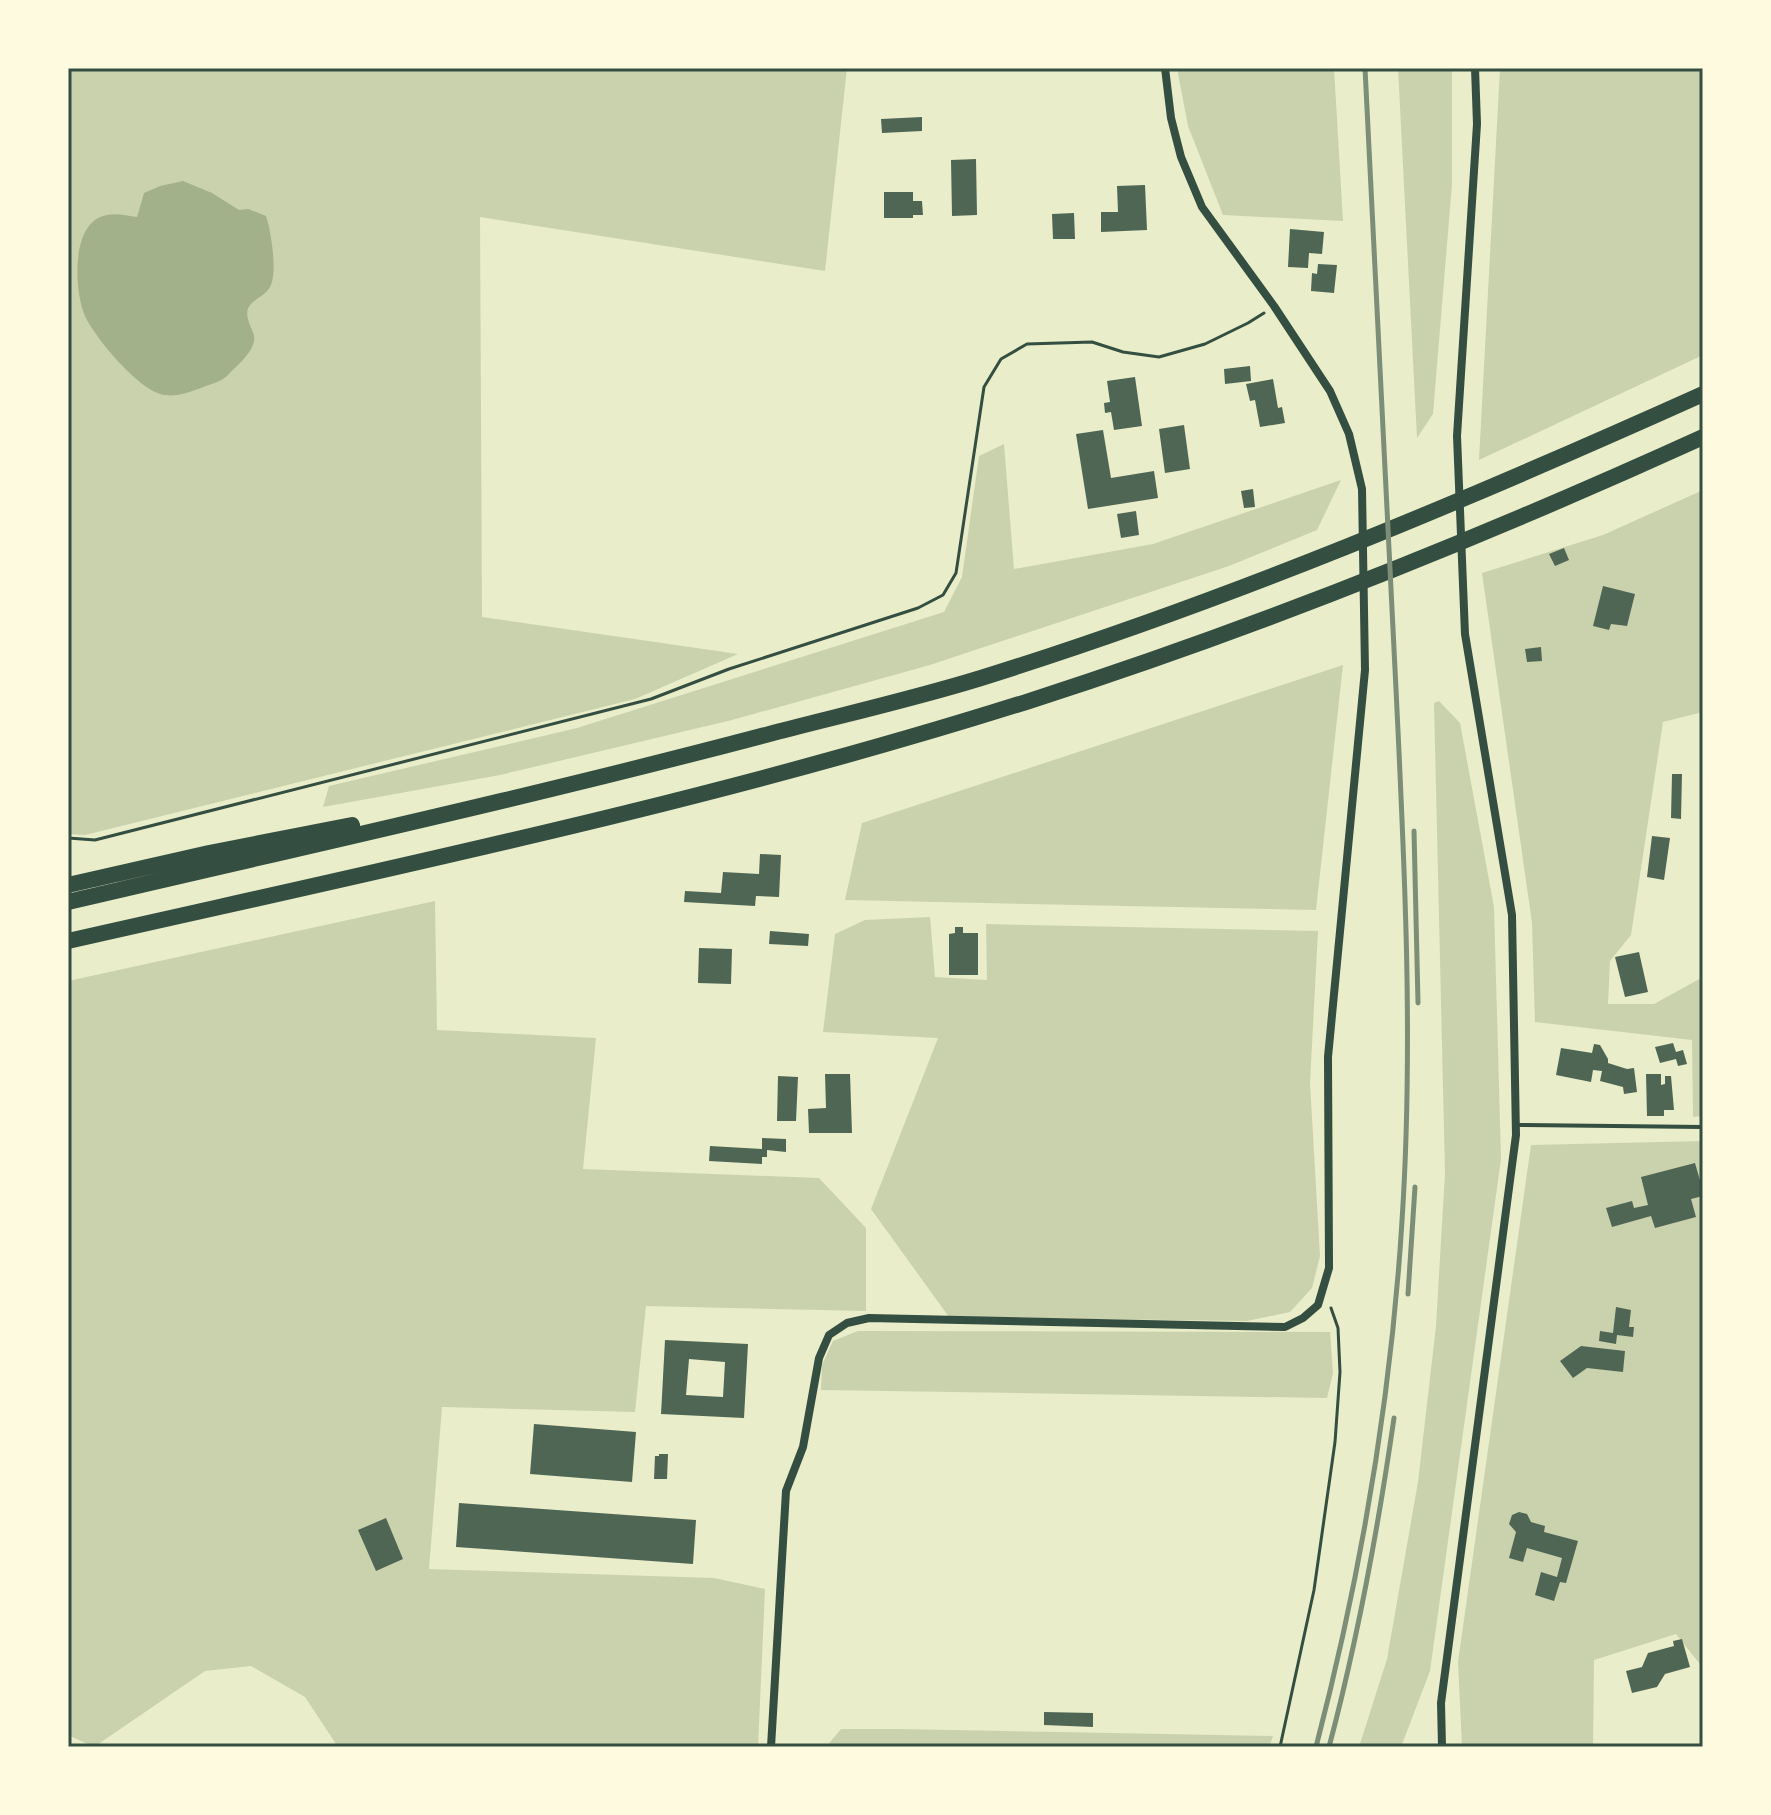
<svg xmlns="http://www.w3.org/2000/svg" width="1771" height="1815" font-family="'IBM Plex Sans',sans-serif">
  <rect width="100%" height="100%" fill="#e9edc9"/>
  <path fill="#cad2ad" d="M 68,68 L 847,68 L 825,271 L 480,217 L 482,617 L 738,654 L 635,699 L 85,835 L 68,834 Z
    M 1177,68 L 1334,68 L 1343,221 L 1223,215 L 1188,126 Z
    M 1398,68 L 1452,68 L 1452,184 L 1433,414 L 1417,438 Z
    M 1500,68 L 1703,68 L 1703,355 L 1479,460 Z
    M 1004,444 L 1014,569 L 1153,544 L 1341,480 L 1317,530 L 1229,566 L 930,665 L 732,720 L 500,775 L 323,807 L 329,786 L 577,728 L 944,612 L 962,577 L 979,456 Z
    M 1703,490 L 1703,712 L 1663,722 L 1631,935 L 1610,961 L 1608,1004 L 1654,1004 L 1703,977 L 1703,1116 L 1693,1117 L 1692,1040 L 1535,1022 L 1532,923 L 1482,573 L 1603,535 Z
    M 1343,665 L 1316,910 L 845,900 L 862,823 Z
    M 1439,701 L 1460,723 L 1494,907 L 1501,1159 L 1430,1671 L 1401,1747 L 1359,1747 L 1387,1659 L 1418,1482 L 1436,1326 L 1445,1173 L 1434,703 Z
    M 435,901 L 437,1030 L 596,1038 L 583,1169 L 819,1178 L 866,1228 L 866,1311 L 646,1306 L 635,1412 L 442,1407 L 429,1569 L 714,1578 L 765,1589 L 758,1747 L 338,1747 L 305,1697 L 251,1666 L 205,1671 L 94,1747 L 68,1735 L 68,981 Z
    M 930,917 L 935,977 L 987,980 L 986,924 L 1318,931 L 1310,1083 L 1320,1256 L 1312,1288 L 1290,1312 L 1247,1321 L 949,1317 L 871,1209 L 938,1038 L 823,1032 L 835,934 L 865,920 Z
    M 1703,1141 L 1703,1668 L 1676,1634 L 1594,1660 L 1593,1747 L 1462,1747 L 1458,1662 L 1531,1145 Z
    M 858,1331 L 1330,1332 L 1333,1373 L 1327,1398 L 821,1390 L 822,1365 L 833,1341 Z
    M 841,1729 L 898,1729 L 1273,1736 L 1269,1747 L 826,1747 Z"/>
  <path fill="#a3b18a" d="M 183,181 L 212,193 L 239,210 L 248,209 L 266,216 C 271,231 278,273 270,287 C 263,300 243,300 248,319 C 249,325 253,330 254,336 C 256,351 237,365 228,375 C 221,382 210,384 201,388 C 190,392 177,397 165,395 C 141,393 95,338 85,316 C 74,291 70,221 107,215 C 116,213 128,216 137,217 L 144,193 L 160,186 Z"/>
  <path fill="#4f6655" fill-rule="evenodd" d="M 922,117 L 922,131 L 882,133 L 881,119 Z
    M 976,159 L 977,215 L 952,216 L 951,160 Z
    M 1145,185 L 1147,230 L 1101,232 L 1101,212 L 1118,212 L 1117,186 Z
    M 884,192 L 913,192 L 913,201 L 922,201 L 923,215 L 913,215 L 913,218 L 884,218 Z
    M 1074,213 L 1075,239 L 1053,239 L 1052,214 Z
    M 1290,229 L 1324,232 L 1322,254 L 1309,253 L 1308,268 L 1288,267 Z
    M 1318,264 L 1337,265 L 1334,293 L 1311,291 L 1312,273 L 1317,274 Z
    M 1250,366 L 1251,381 L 1225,384 L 1224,369 Z
    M 1135,377 L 1142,426 L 1114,430 L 1111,412 L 1105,413 L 1104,403 L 1110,402 L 1107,381 Z
    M 1273,379 L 1278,408 L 1282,407 L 1285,423 L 1260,427 L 1255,400 L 1250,401 L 1246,384 Z
    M 1184,425 L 1190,469 L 1165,473 L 1159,429 Z
    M 1103,430 L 1111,478 L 1154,471 L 1158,498 L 1088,509 L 1076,434 Z
    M 1253,489 L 1255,507 L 1244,508 L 1241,491 Z
    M 1136,511 L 1139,535 L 1121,538 L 1117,514 Z
    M 1564,548 L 1569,560 L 1555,566 L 1549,554 Z
    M 1603,586 L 1635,594 L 1627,626 L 1611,624 L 1609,630 L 1593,626 Z
    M 1541,647 L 1542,661 L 1527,662 L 1525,649 Z
    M 1672,774 L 1682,774 L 1681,819 L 1671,818 Z
    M 1652,836 L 1670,838 L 1664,880 L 1647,877 Z
    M 760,854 L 781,855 L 779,897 L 756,896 L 755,906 L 684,902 L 685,891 L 721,893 L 723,872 L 759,874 Z
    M 955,927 L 963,927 L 963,933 L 978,933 L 978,975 L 949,975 L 949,934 L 955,933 Z
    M 770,931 L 809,934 L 808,946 L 769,944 Z
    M 699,948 L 732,949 L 731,984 L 698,983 Z
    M 1639,952 L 1648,992 L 1625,997 L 1615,957 Z
    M 1673,1043 L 1676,1052 L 1683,1050 L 1687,1064 L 1678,1066 L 1676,1059 L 1660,1063 L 1655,1047 Z
    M 1594,1044 L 1600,1045 L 1608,1059 L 1608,1063 L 1627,1069 L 1634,1068 L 1637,1092 L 1624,1094 L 1623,1087 L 1600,1081 L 1602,1071 L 1593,1070 L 1591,1082 L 1556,1075 L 1561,1048 L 1592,1053 Z
    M 825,1074 L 850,1074 L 852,1133 L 809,1133 L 808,1109 L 826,1108 Z
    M 1646,1074 L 1661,1074 L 1661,1085 L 1665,1084 L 1665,1076 L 1671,1076 L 1674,1110 L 1664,1110 L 1664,1116 L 1647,1116 Z
    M 778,1076 L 798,1077 L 796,1121 L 777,1121 Z
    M 762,1138 L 786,1139 L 786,1152 L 767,1150 L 767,1157 L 762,1157 L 762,1164 L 709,1161 L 710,1146 L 762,1149 Z
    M 1695,1163 L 1703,1191 L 1703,1196 L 1691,1199 L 1696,1217 L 1655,1228 L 1651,1216 L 1612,1227 L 1606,1208 L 1632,1201 L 1634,1208 L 1648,1205 L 1641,1177 Z
    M 1616,1307 L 1631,1310 L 1629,1327 L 1634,1327 L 1633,1337 L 1617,1335 L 1616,1344 L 1599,1341 L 1600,1331 L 1613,1333 Z
    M 665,1340 L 748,1344 L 744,1418 L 661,1414 ZM 689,1359 L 725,1362 L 723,1397 L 686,1395 Z
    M 1581,1346 L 1625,1351 L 1623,1372 L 1587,1368 L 1573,1378 L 1560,1361 Z
    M 534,1424 L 636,1432 L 632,1482 L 530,1474 Z
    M 659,1454 L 668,1454 L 667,1479 L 654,1479 L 655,1456 L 659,1456 Z
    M 459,1503 L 696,1520 L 693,1564 L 456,1547 Z
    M 1519,1512 L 1527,1514 L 1531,1522 L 1545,1526 L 1544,1532 L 1578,1541 L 1566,1583 L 1560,1582 L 1554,1601 L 1535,1595 L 1541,1572 L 1557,1577 L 1562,1558 L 1527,1548 L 1523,1562 L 1509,1558 L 1516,1532 L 1509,1524 L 1512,1515 Z
    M 386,1518 L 403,1559 L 376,1571 L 358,1530 Z
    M 1682,1639 L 1690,1667 L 1665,1674 L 1657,1687 L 1632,1693 L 1626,1671 L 1642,1667 L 1648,1653 L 1674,1646 L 1673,1641 Z
    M 1044,1712 L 1093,1713 L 1093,1727 L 1044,1725 Z"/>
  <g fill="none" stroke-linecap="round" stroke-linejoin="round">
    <path stroke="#344e41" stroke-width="3" d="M 68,838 L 95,840 L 651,699 L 729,669 L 918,608 L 943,595 L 956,573 L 984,387 L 1001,359 L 1027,344 L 1092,342 L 1123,352 L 1159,357 L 1205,344 L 1248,323 L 1264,313
      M 1280,1747 L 1314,1590 L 1335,1442 L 1340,1372 L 1338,1328 L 1331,1308"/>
    <path stroke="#344e41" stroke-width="4" d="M 1517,1125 L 1703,1127"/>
    <path stroke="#344e41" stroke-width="8" d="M 771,1747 L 786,1491 L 803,1447 L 819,1358 L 829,1335 L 847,1323 L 869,1318 L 1285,1327 L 1303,1318 L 1318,1305 L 1329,1268 L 1328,1057 L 1365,670 L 1362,489 L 1349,434 L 1330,391 L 1274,306 L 1202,207 L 1181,157 L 1171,118 L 1165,68
      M 1442,1747 L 1441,1703 L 1516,1135 L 1512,915 L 1465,634 L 1457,436 L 1477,124 L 1475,68"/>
    <path stroke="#344e41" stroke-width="16" d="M 68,885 L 209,853 L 352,825
      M 68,902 C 303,847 539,795 773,733 C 842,715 913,699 981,678 C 1228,601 1467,500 1703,394
      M 68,941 C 390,868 714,801 1029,701 C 1260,627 1483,537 1703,437"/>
    <path stroke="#7c8e77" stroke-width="5" d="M 1414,831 L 1418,1003
      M 1408,1294 L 1415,1187
      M 1316,1747 C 1361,1574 1391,1399 1402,1221 C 1414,1037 1404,853 1395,669 C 1385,469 1375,268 1365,68
      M 1329,1747 C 1358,1638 1378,1529 1394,1418"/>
  </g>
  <rect width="1771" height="1815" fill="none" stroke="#fefae0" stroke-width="140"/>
  <rect x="70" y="70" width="1631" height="1675" fill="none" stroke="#344e41" stroke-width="3"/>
</svg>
